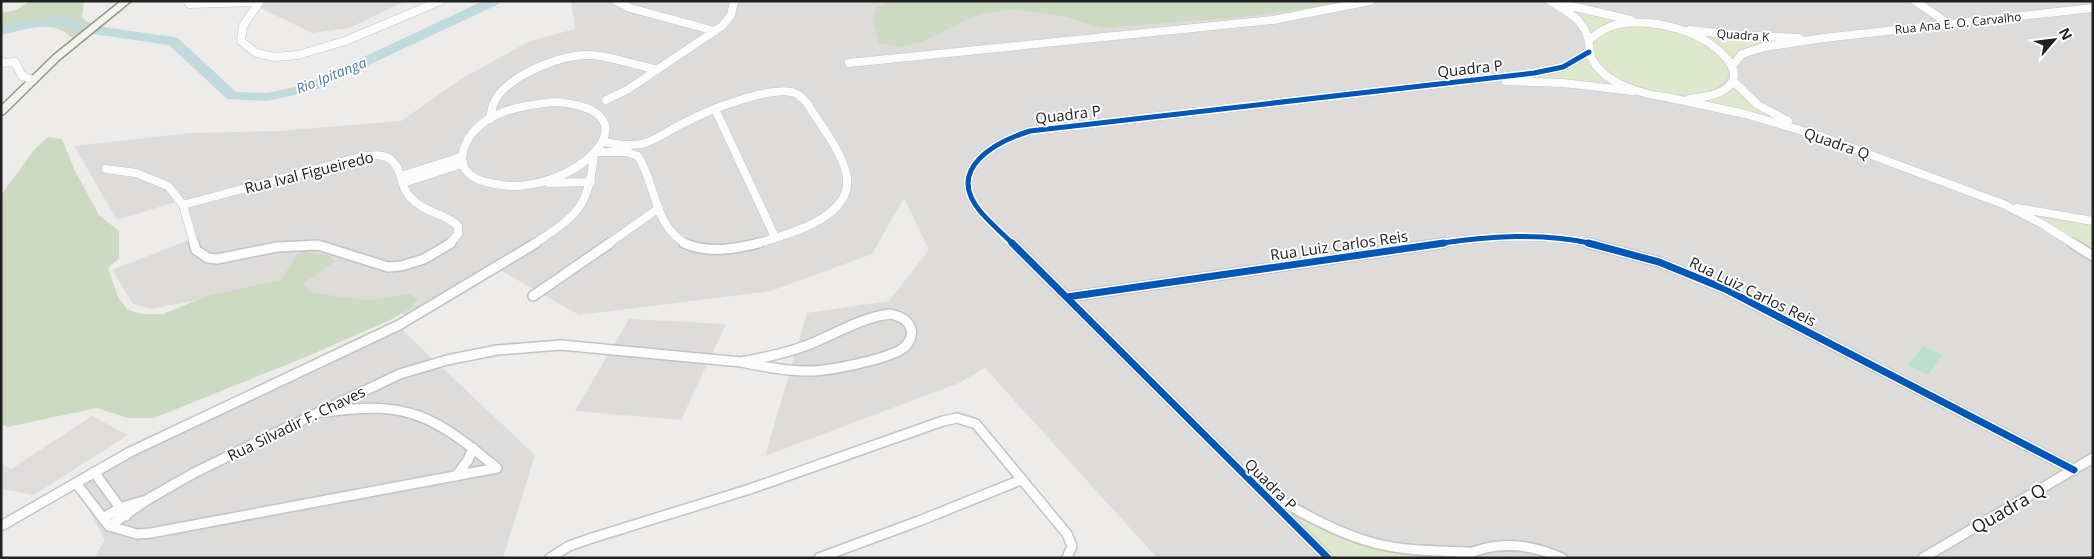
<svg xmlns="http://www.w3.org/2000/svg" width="2094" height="559" font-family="'Open Sans',sans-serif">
  <rect width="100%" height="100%" fill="#eeecea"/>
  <path fill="#dddcdb" d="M 246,1 L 406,1 L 349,28 L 312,33 Z
    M 571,1 L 2093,1 L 2093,558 L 1157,558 L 985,368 L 959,383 L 765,456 L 807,313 L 889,301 L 929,250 L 904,198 L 872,254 L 771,291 L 579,315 L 502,271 L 423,318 L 265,287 L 151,309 L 133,304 L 112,270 L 194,238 L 179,201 L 117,220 L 74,146 L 191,133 L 279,131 L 401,121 L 461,79 L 530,41 L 575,29 Z
    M 629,319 L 726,324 L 681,420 L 575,411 Z
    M 402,330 L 535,455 L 503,558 L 94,558 L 105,540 L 74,482 L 160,440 Z"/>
  <path fill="#dde8cc" d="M 1567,7 L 1626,22 L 1606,25 L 1592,32 L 1585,21 Z
    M 1627,26 C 1656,27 1683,30 1708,46 C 1756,79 1708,98 1673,94 C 1655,92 1637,87 1622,79 C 1585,60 1582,33 1627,26 Z
    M 1693,33 L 1795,40 L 1748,47 L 1730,59 Z
    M 1588,59 L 1625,88 L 1507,80 L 1564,71 Z
    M 1732,88 L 1749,105 L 1775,120 L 1698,101 Z
    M 2026,213 L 2093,224 L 2093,252 L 2067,235 Z
    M 1296,518 C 1333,535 1371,550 1411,555 C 1424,557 1438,556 1450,557 L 1335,558 Z"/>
  <path fill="#ccdac2" d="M 30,1 L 84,1 L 82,17 L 86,21 L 93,23 L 72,38 C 52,18 25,30 1,35 L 1,13 L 16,10 Z
    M 889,1 L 1342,1 L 1325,6 L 1241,17 L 1102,28 L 1063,16 L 1011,9 L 988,13 L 968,19 L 922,42 L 899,47 L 879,43 L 872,19 L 877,7 Z
    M 48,137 L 62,139 L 75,171 L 99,215 L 119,231 L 119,258 L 108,268 L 118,297 L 127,309 L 141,314 L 163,314 L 207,296 L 281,280 L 297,254 L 303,251 L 331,256 L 335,262 L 302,284 L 311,292 L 341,297 L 369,300 L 409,294 L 418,299 L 411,308 L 390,320 L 306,357 L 154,418 L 127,418 L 97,408 L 7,427 L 1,424 L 1,195 L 35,149 Z"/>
  <path fill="#b9e0cd" d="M 1923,346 L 1942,355 L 1928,375 L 1908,365 Z"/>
  <path fill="#dedddc" d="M 92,416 L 128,435 L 34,495 L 1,489 L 1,464 L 11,469 Z"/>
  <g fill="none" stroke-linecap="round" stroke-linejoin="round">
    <path fill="#c0dade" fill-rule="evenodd" d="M 483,1 L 500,1 L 499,4 L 313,91 L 267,101 L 227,99 L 169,45 L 79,32 L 58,24 L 1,33 L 1,25 L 59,16 L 82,24 L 173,37 L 178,38 L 236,92 L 267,93 L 304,85 Z"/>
    <defs>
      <path id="minor-far1" d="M 188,1 L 189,4 L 259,2
        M 260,1 L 243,26 L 241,41 L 256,53 L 275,57 L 298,55 L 345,41 L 440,1
        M 616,1 L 630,8 L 715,31
        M 1550,1 C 1565,10 1583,19 1588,38 C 1590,44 1589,51 1591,57 C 1604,85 1645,95 1672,98
        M 1915,1 L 1949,24
        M 1558,3 L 1631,20
        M 1690,30 L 1735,35 L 1799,38
        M 1589,40 C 1598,33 1607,26 1619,24 C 1655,18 1704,31 1727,59 C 1732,65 1736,73 1733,80 C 1727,95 1703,97 1689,99
        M 1,63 L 15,62 L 22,76 L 33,80
        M 849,63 L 1273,20 L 1370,1
        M 1732,66 L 1742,54 L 1764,47 L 1824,38 L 2093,8
        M 1506,81 L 1563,83 L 1633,91
        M 1733,81 L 1758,105 L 1788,121
        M 1666,97 L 1745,114 L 1820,136 L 2003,204 L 2044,225 L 2074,244
        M 606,100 L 627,90 L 722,26 L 731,15 L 734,1
        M 555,102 C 666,110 570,200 495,184 C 484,182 472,179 465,169 C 461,161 462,151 466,143 C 482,111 523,105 555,102 Z
        M 715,109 L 775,237
        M 490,119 C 491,110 493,102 499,94 C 517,73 562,54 589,55 C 612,56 635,65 657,70
        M 604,142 C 618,145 632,147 645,143 C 660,138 672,128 686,122 C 708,110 768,87 792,92 C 798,94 803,98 807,103 C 820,125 840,148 846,173 C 857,218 785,235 755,244
        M 596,152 L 627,152 L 638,156 C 656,184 654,228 687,244
        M 106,169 L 136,173 L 168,186 L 183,205
        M 401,176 L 461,157
        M 403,183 L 462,164
        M 549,183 L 591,182
        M 183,205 L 194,244
        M 183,205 L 364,156 C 373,156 382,153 390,159 C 402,167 400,186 409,196 C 424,213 445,213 458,226 L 458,234 L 449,244
        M 2017,208 L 2093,221
        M 534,244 C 577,215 588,209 594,155
        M 608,244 L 659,208
        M 1013,244 C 1002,233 990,223 980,211 C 945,169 995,142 1030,131 L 1534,73 L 1563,67 L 1589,52
        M 1435,244 C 1488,236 1542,232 1595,244"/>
      <path id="minor" d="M 194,243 L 196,250 L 208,258 L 217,259 L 277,247 L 318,245 L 388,267 L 401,266 L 424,259 L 451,243
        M 684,243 C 708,254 735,249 759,243
        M 1012,243 L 1328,558
        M 1588,243 L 1659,262 L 1725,289 L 2074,470
        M 2072,243 L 2093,256
        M 533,296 L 610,243
        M 1067,297 L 1444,243
        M 891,314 C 899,316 909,320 911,329 C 913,336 909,344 902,349 C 887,359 833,370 813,371 C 789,372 764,367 741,362 C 763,358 784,354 805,346 C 833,336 860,317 891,314 Z
        M 326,412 C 409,400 434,416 497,468
        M 94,472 L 126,516
        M 456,476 L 468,460 L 473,448
        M 76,483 L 109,526
        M 1267,493 C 1301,512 1336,533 1374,543 C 1405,551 1437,551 1469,552
        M 103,518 L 120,508 L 143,501
        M 1,526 L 130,452 L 399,325 L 536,243
        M 109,526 L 150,498 L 194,473 L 269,436 L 400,374 L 447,360 L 497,350 L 561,345 L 741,362
        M 109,526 L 137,534 L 151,533 L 497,468
        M 550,558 L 569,546 L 592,538 L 750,489 L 943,421 L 957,418 L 976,424 L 1067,534 L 1072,546 L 1067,558
        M 819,558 L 919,521 L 1021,480
        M 1460,558 C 1493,540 1528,543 1562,558
        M 1923,558 L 2093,458"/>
      <path id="secondary" d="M 121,1 L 131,1 L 60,59 L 4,114 L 1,115 L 1,106 L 54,55 Z"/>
    </defs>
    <use href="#minor-far1" stroke="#c4c3c2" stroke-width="9"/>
    <use href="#minor" stroke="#c4c3c2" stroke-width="12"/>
    <use href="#secondary" stroke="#969683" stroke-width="3"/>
    <use href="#minor-far1" stroke="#fcfcfc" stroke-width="8"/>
    <use href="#minor" stroke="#fcfcfc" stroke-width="9"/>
    <use href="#secondary" fill="#f3f3ed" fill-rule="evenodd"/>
    <defs>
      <path id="cycleway-far1" d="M 1013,244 C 1002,233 990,223 980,211 C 945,169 995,142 1030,131 L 1534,73 L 1563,67 L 1589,52
        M 1435,244 C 1488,236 1542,232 1595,244"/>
      <path id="cycleway" d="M 1012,243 L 1328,558
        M 1588,243 L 1659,262 L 1725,289 L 2074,470
        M 1067,297 L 1444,243"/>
    </defs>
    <use href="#cycleway-far1" stroke="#fff" stroke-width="8"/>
    <use href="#cycleway" stroke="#fff" stroke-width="10"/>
    <use href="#cycleway-far1" stroke="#0057b8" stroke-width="5"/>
    <use href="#cycleway" stroke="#0057b8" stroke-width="7"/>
  </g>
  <g text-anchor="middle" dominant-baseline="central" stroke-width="4" stroke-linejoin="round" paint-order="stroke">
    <g font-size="12" fill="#202020" stroke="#fff">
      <text transform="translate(1958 23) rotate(-6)">Rua Ana E. O. Carvalho</text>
      <text transform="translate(1743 35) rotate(4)">Quadra K</text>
    </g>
    <g font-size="14" font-style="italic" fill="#4e7898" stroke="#fff">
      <text transform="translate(331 75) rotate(-22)">Rio Ipitanga</text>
    </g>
    <g font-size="15" fill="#202020" stroke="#fff">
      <text transform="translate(1470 68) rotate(-6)">Quadra P</text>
      <text transform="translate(1068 114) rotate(-7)">Quadra P</text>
      <text transform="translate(1837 143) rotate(19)">Quadra Q</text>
      <text transform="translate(309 172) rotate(-14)">Rua Ival Figueiredo</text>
      <text transform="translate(1339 245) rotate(-8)">Rua Luiz Carlos Reis</text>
      <text transform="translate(1753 291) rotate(26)">Rua Luiz Carlos Reis</text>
      <text transform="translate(296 423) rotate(-26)">Rua Silvadir F. Chaves</text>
      <text transform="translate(1271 484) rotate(45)">Quadra P</text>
    </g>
    <g font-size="18" fill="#202020" stroke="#fff">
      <text transform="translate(2008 508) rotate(-30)">Quadra Q</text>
    </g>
  </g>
  <rect width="2094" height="559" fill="none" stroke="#202020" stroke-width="5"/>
  <g transform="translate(2054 40) rotate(62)" stroke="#ffffff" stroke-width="4" paint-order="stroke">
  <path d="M0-4L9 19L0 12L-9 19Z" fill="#202020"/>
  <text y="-8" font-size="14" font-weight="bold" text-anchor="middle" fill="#202020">N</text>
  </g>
</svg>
